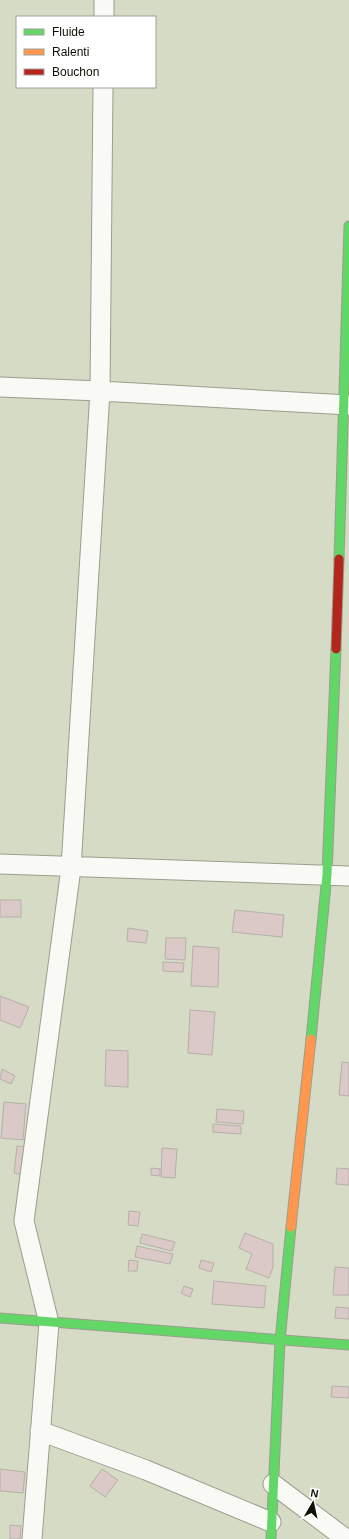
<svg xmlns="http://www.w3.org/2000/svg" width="349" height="1539" font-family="Helvetica,sans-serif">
  <rect width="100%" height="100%" fill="#d6dbc5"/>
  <path fill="#dac9c7" stroke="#b5b0a8" d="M 0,900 L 21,900 L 21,917 L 0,917 Z
    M 235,910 L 284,915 L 282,937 L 232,932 Z
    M 128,928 L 148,931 L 146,943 L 127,941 Z
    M 166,938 L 186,938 L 185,960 L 165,959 Z
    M 193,946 L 219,948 L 218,987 L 191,986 Z
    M 163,962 L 184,963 L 183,972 L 163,971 Z
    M 0,996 L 29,1007 L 20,1028 L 0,1020 Z
    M 190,1010 L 215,1012 L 212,1055 L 188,1053 Z
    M 106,1050 L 128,1051 L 128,1087 L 105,1086 Z
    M 342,1062 L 349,1063 L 349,1096 L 339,1095 Z
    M 2,1069 L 15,1076 L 11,1084 L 0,1079 Z
    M 4,1102 L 26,1104 L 23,1140 L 1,1138 Z
    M 217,1109 L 244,1111 L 243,1124 L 216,1122 Z
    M 213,1124 L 241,1126 L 241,1134 L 213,1132 Z
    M 17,1146 L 28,1147 L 24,1175 L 14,1173 Z
    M 162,1148 L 177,1149 L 175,1178 L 161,1177 Z
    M 151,1168 L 160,1169 L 160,1176 L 151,1175 Z
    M 337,1168 L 349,1169 L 349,1185 L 336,1184 Z
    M 129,1211 L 140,1212 L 138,1226 L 128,1225 Z
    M 245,1233 L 273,1244 L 273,1267 L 269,1278 L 246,1269 L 252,1254 L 239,1248 Z
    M 142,1234 L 175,1242 L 172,1251 L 140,1243 Z
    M 137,1246 L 173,1254 L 170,1264 L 135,1257 Z
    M 129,1260 L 138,1261 L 137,1271 L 128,1271 Z
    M 201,1260 L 214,1263 L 211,1272 L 199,1268 Z
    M 335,1267 L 349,1268 L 349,1295 L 333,1295 Z
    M 214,1281 L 266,1286 L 264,1308 L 212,1304 Z
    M 184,1286 L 193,1289 L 190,1297 L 181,1293 Z
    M 336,1307 L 349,1308 L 349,1319 L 335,1318 Z
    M 332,1386 L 349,1387 L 349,1398 L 331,1397 Z
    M 0,1469 L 25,1472 L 23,1493 L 0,1491 Z
    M 102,1469 L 118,1480 L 105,1497 L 90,1486 Z
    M 10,1525 L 21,1526 L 20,1539 L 10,1539 Z"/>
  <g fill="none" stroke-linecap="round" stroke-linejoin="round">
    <defs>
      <path id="street" d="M 104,17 L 104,0
        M 0,387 L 100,391 L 349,405
        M 0,864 L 349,876
        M 40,1431 L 146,1470 L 271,1522
        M 273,1484 L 346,1539
        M 32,1539 L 49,1323 L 24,1221 L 71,868 L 100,391 L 103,87"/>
      <path id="fast" d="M 339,559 L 349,226
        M 311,1039 L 327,875 L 336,649
        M 0,1318 L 349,1345
        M 271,1539 L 280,1341 L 291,1227"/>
      <path id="slow" d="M 291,1227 L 311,1039"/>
      <path id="jam" d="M 336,649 L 339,559"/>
    </defs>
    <use href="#street" stroke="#9a9e8d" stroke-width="21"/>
    <use href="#fast" stroke="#9a9e8d" stroke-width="11"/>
    <use href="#slow" stroke="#9a9e8d" stroke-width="11"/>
    <use href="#jam" stroke="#9a9e8d" stroke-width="11"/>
    <use href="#street" stroke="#f9faf6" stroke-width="19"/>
    <use href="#fast" stroke="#63d668" stroke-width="9"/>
    <use href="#slow" stroke="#ff974d" stroke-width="9"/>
    <use href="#jam" stroke="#b3261e" stroke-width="9"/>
  </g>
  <rect x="16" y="16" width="140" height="72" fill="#ffffff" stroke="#9fa09b"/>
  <rect x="24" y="29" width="20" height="6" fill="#63d668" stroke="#9fa09b"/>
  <text x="52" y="36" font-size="12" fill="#0f1105">Fluide</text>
  <rect x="24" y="49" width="20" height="6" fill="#ff974d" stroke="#9fa09b"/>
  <text x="52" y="56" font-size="12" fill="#0f1105">Ralenti</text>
  <rect x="24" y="69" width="20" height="6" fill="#b3261e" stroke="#9fa09b"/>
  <text x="52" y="76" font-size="12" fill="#0f1105">Bouchon</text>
  <g transform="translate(313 1503) rotate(9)" stroke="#ffffff" stroke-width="3" paint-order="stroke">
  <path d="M0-3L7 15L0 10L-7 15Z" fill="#0f1105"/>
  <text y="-6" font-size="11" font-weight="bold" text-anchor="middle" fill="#0f1105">N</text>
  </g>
</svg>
